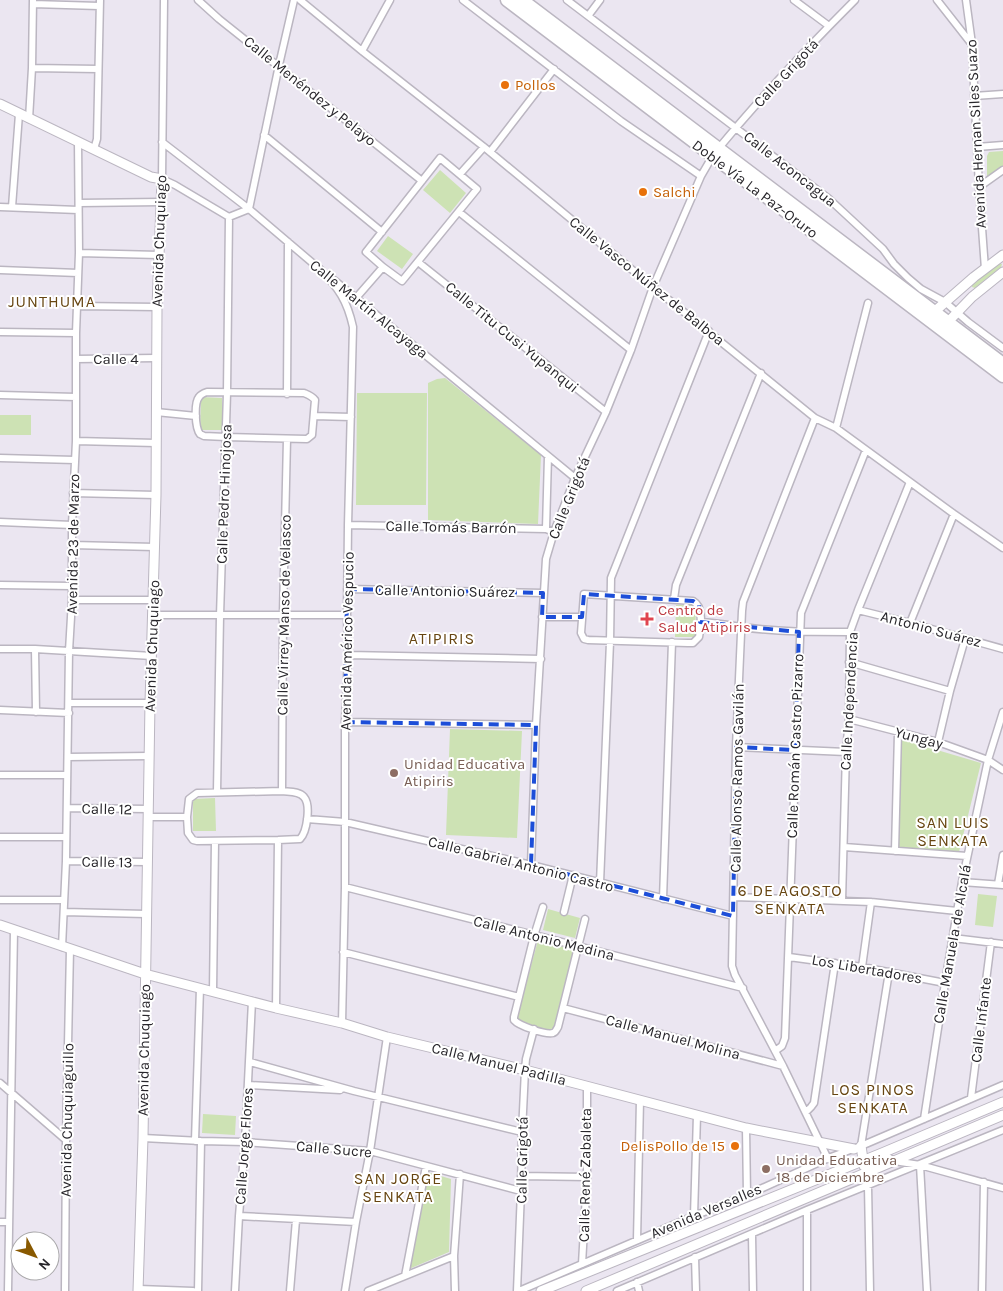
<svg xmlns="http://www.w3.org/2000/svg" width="1003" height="1291" font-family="Karla,sans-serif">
  <rect width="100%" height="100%" fill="#ebe6f1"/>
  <path fill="#cde2b4" d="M 1003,151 L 1003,168 L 991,176 L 987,177 L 987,156 L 989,152 Z
    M 440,170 L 466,193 L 450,213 L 423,190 Z
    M 388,236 L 413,254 L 402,269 L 377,251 Z
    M 998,263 L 1002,264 L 1001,267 L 975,288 L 972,287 L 972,283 Z
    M 445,378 L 541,455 L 538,524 L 428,520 L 428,383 L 437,379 Z
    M 357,393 L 427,393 L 426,505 L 356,505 Z
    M 201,397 L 222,398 L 222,430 L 200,430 Z
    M 0,415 L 31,415 L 31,435 L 0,435 Z
    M 676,605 L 696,605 L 695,637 L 675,637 Z
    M 450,729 L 522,731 L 517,838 L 446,835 Z
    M 900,739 L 981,763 L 959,852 L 898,848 Z
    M 215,798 L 216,831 L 193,831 L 193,799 Z
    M 978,894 L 997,896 L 993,927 L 975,925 Z
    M 548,909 L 580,918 L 575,938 L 543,930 Z
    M 538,940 L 575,950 L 555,1025 L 554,1028 C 545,1032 524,1025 517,1018 Z
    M 203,1114 L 236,1116 L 235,1135 L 202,1133 Z
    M 427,1172 L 451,1179 L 449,1252 L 409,1269 Z"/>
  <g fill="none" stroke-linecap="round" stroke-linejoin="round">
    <defs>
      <path id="street" d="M 164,0 L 162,179 L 175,185 L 229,217
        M 198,0 L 219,19 L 422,181
        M 300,0 L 362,51 L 484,147 L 653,287 L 815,418 L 836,428 L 954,514 L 1003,548
        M 463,0 L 621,121 L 701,176
        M 567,0 L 828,198 L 883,249 L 894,264 L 908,278 L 921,289 L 945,302 L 968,322 L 1003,348
        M 794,0 L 829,26
        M 937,0 L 970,42
        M 966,0 L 972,44 L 979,187 L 985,269
        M 33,4 L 99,6
        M 588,16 L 600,0
        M 362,51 L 390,0
        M 32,68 L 98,69
        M 974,96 L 1003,94
        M 29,119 L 32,68 L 33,0
        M 264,135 L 382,232
        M 162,142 L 249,209 L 322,271
        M 977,147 L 1003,145
        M 94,149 L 97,139 L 100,0
        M 718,149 C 761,97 808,47 855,0
        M 490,152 L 554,69
        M 440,158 L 477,189 L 402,281 L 383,267 L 366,252 Z
        M 460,174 L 484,147
        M 979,187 L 1003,170
        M 79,203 L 161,202
        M 0,207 L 78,210
        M 12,207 L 19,114
        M 459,212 L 631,350
        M 79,253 L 159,255
        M 418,262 L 606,412
        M 320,269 C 339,289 347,300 353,327 L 348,525 L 347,615 L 348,655 L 345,722 L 345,887 L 342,1023
        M 0,270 L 78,273
        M 334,280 L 575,478
        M 356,298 L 383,267
        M 77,306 L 157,307
        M 0,332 L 76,333
        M 76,359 L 156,358
        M 207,392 L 304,393 C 309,395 312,396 315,400 L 312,435 L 307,439 L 226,437 L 204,436 L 200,434 C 195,428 194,403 199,397 C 201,394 204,393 207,392 Z
        M 287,394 L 288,242
        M 0,395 L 76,397
        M 156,412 L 196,416
        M 314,416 L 351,417
        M 815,418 L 743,602 L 742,611 L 736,747 L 732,966 L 735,975 L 783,1066 L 828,1159
        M 836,428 L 868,303
        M 76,441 L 156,443
        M 0,458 L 75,460
        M 73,493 L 156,495
        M 0,522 L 72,525
        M 348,525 L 546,529 L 554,532
        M 546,529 L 548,456
        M 72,545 L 155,547
        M 0,585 L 71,586
        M 347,589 L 543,593
        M 584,594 L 693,601 C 704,607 701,626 699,637 L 693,643 L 688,643 L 588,640 L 584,639 L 581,633 Z
        M 674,599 L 676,585 L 761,373
        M 72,600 L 153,600
        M 858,610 L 910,623 L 1003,649
        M 153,615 L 347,615
        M 542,617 L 582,617
        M 700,622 C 715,623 728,625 742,627 C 778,632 814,632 850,632
        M 910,623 L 954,514
        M 0,649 L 35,649 L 152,656
        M 35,649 L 36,712
        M 348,655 L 541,659
        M 849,662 L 950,691
        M 69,703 L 150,703
        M 0,710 L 69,713
        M 849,719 L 938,742 L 988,760 L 1003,770
        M 345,722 L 536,725
        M 938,742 L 950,691 L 965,639
        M 736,747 L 846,752
        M 68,757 L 149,756
        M 0,775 L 67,775
        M 282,791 L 283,615 L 287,439
        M 282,791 C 289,792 299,791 304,797 C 311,805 307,832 300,839 L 278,840 L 197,841 L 193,840 L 188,833 L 187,817 L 189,799 L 197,793 Z
        M 217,792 L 220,616 L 227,393 L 229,217 L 249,209 L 279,65 L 294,0
        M 67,808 L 148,809
        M 148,817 L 187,817
        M 307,819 L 345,822 L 531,865 L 733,916
        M 0,837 L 66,837
        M 844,847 L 967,856
        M 895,851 L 898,733
        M 66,861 L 147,862
        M 531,865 L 536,725 L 546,559 L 554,532 L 575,478 L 606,412 L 631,350 L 653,287 L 701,176 L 712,157
        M 962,882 L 1003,885
        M 600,883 L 610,642 L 611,578 L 709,331
        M 998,884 L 1003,855
        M 345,887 L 743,988
        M 734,897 L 871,902 L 957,911
        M 663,899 L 672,642
        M 0,900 L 63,900
        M 842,901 L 846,752 L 849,719 L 850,632 L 858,610 L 910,482
        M 543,907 L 534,936 L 514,1017 L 514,1020 C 519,1026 546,1035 553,1033 C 556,1032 556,1030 558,1027 L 585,919
        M 64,912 L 146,914
        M 564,912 L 573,875
        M 953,938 L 1003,944
        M 62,947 L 66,861 L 69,651 L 72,600 L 72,525 L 76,441 L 76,333 L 79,253 L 78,141
        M 343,952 L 519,997
        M 789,957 L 862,967 L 945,983
        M 862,967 L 871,902
        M 213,991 L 215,841
        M 276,1008 L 278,840
        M 563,1008 L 783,1066
        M 775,1051 L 782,1046 L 785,1038 L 801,613 L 866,450
        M 250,1062 L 354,1091 L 522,1132
        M 0,1083 L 66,1140
        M 249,1085 L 340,1090
        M 971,1098 L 991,942
        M 806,1112 L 811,1107 L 814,1103 L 835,963
        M 924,1119 L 945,983 L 962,882 L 988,760 L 1003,712
        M 746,1128 L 747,1195
        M 143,1138 L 201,1141 L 245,1142 L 370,1151 L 521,1191
        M 195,1141 L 200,988
        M 861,1146 L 889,972
        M 882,1153 L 894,1161 L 920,1165 L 1003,1188
        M 920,1165 L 927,1291
        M 865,1173 L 868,1186 L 870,1291
        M 521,1176 L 587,1177
        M 807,1210 L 807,1291
        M 239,1216 L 356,1222
        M 694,1216 L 697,1115
        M 0,1222 L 8,1222
        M 752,1235 L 753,1291
        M 637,1240 L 640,1100
        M 695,1257 L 696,1291
        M 582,1264 L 587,1177 L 587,1086
        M 405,1276 L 426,1166
        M 637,1282 L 639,1291
        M 139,1289 L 193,1291
        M 8,1291 L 14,930
        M 65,1291 L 66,1140 L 70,949
        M 198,1291 L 201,1141
        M 235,1291 L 239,1216 L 245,1142 L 252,1001
        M 290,1291 L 296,1220
        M 345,1291 L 356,1222 L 370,1151 L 387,1037
        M 368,1291 L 454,1256
        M 455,1291 L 454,1256 L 460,1174
        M 517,1291 L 521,1191 L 522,1132 L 525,1070 L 526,1059 L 534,1029
        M 519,1291 L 694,1216 L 747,1195 L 831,1157 L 861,1146 L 1003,1085
        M 617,1291 L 807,1210 L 1003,1130
        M 982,1291 L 984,1182"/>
      <path id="secondary" d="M 0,104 L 151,177 L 162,179 L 157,307 L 156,495 L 150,703 L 143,1138 L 138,1291
        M 934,312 L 974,277 L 1003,255
        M 945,325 L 972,297 L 1003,272
        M 0,925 L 145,974 L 276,1008 L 342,1023 L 387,1037 L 525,1070 L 746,1128 L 854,1149
        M 861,1146 L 864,1166
        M 541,1291 L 882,1153 L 1003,1102
        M 586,1291 L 1003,1115"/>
      <path id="highway" d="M 507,0 L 1003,376
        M 522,0 L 1003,364"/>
    </defs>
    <use href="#street" stroke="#bbb6c1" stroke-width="9"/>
    <use href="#secondary" stroke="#bbb6c1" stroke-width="11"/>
    <use href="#highway" stroke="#bbb6c1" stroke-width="15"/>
    <use href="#street" stroke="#fff" stroke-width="6"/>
    <use href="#secondary" stroke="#fff" stroke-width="9"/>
    <use href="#highway" stroke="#fff" stroke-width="12"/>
  </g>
  <path fill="none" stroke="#1d4ed8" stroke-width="4" stroke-dasharray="10 6" stroke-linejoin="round" d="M 347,589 L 543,593 L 542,617 L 582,617 L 584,594 L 693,601 L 699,605 L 700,622 L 799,632 L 795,750 L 736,747 L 733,916 L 531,865 L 536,725 L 345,722 Z"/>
  <g fill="#e8710a" stroke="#fff" stroke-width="2">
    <circle cx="505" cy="85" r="5"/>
    <circle cx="643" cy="192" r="5"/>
    <circle cx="735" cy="1146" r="5"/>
  </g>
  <path fill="#e0444e" stroke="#fff" stroke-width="2" d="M644.5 611.5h5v5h5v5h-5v5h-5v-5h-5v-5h5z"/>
  <g fill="#8d6e63" stroke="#fff" stroke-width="2">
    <circle cx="394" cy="773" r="5"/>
    <circle cx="766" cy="1169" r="5"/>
  </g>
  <g text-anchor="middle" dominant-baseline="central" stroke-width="4" stroke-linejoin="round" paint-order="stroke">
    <g font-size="15" fill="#28262b" stroke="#fff">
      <text transform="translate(786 73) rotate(-47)">Calle Grigotá</text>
      <text transform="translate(310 91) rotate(39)">Calle Menéndez y Pelayo</text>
      <text transform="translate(976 134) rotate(-93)">Avenida Hernan Siles Suazo</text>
      <text transform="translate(790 169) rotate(38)">Calle Aconcagua</text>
      <text transform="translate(755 189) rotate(37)">Doble Vía La Paz-Oruro</text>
      <text transform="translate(159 241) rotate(-88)">Avenida Chuquiago</text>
      <text transform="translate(647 281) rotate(39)">Calle Vasco Núñez de Balboa</text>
      <text transform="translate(369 309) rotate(39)">Calle Martín Alcayaga</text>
      <text transform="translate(512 337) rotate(39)">Calle Titu Cusi Yupanqui</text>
      <text x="116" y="359">Calle 4</text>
      <text transform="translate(224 494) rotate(-88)">Calle Pedro Hinojosa</text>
      <text transform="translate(569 498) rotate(-68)">Calle Grigotá</text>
      <text transform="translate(451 527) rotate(1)">Calle Tomás Barrón</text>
      <text transform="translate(73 544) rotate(-89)">Avenida 23 de Marzo</text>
      <text transform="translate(445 591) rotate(1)">Calle Antonio Suárez</text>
      <text transform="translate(284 615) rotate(-89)">Calle Virrey Manso de Velasco</text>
      <text transform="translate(931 629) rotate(15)">Antonio Suárez</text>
      <text transform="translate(347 641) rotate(-89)">Avenida Américo Vespucio</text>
      <text transform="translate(152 646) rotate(-88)">Avenida Chuquiago</text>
      <text transform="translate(849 701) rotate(-87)">Calle Independencia</text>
      <text transform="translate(919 738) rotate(15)">Yungay</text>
      <text transform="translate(795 746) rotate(-88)">Calle Román Castro Pizarro</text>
      <text transform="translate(737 778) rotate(-89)">Calle Alonso Ramos Gavilán</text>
      <text transform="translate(107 809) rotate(1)">Calle 12</text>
      <text transform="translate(107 862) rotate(1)">Calle 13</text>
      <text transform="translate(521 864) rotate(14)">Calle Gabriel Antonio Castro</text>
      <text transform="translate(544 938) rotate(14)">Calle Antonio Medina</text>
      <text transform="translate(952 944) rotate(-80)">Calle Manuela de Alcalá</text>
      <text transform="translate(867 969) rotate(10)">Los Libertadores</text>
      <text transform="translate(981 1020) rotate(-83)">Calle Infante</text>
      <text transform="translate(673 1037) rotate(15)">Calle Manuel Molina</text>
      <text transform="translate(144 1050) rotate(-89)">Avenida Chuquiago</text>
      <text transform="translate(499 1064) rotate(14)">Calle Manuel Padilla</text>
      <text transform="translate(67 1120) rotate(-89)">Avenida Chuquiaguillo</text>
      <text transform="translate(244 1146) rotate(-86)">Calle Jorge Flores</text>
      <text transform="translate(334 1149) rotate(5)">Calle Sucre</text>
      <text transform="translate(522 1160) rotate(-89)">Calle Grigotá</text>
      <text transform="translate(585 1175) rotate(-89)">Calle René Zabaleta</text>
      <text transform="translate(706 1211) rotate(-23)">Avenida Versalles</text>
    </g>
    <g font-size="15" fill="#c56008" stroke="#fff" text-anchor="start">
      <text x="515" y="85">Pollos</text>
      <text x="653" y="192">Salchi</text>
      <text x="725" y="1146" text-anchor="end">DelisPollo de 15</text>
    </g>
    <g font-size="15" fill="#be3a42" stroke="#fff" text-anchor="start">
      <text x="658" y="610">Centro de<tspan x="658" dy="17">Salud Atipiris</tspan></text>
    </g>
    <g font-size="15" fill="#785e54" stroke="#fff" text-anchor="start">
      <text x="404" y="764">Unidad Educativa<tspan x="404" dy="17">Atipiris</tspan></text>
      <text x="776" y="1160">Unidad Educativa<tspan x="776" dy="17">18 de Diciembre</tspan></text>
    </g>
    <g font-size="16" letter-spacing="1" fill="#674511" stroke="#fff">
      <text x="52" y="301">JUNTHUMA</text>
      <text x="442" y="638">ATIPIRIS</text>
      <text x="953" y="822">SAN LUIS<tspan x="953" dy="18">SENKATA</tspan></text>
      <text x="790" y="890">6 DE AGOSTO<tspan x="790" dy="18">SENKATA</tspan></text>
      <text x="873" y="1089">LOS PINOS<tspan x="873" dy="18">SENKATA</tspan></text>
      <text x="398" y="1178">SAN JORGE<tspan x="398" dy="18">SENKATA</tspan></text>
    </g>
  </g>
  <g transform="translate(35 1256) rotate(131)"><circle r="24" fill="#ffffff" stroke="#a9a8aa"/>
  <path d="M0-4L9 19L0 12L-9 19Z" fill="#895900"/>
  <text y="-8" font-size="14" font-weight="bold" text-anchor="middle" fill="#28262b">N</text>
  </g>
</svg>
